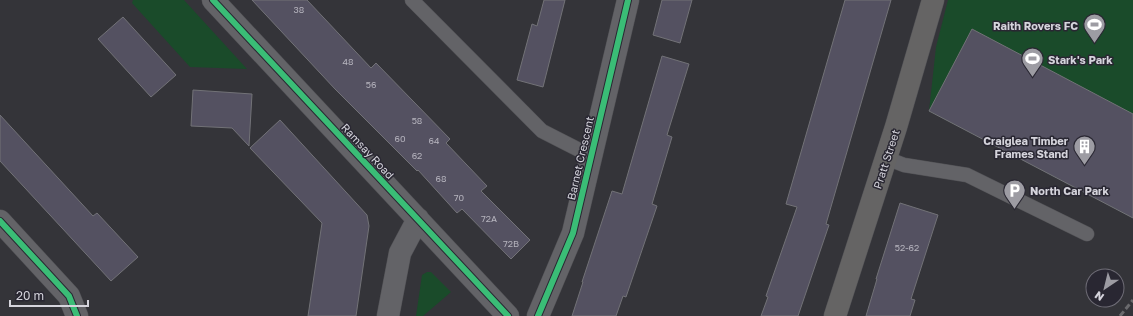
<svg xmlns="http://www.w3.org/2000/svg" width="1133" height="316" font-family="'Golos Text',sans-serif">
  <rect width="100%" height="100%" fill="#343439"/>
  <path fill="#1a4b2a" d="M 133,0 L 184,0 L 247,69 L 190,67 L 132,3 Z
    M 948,0 L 1133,0 L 1133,218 L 929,111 L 936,47 Z
    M 427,272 L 431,272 L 451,292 L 423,316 L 416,316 L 422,275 Z"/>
  <path fill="#545161" stroke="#727277" d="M 252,0 L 307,0 L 371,68 L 376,63 L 450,139 L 446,143 L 487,186 L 481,191 L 530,240 L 511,259 L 462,209 L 457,213 L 418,170 L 417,171 L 335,89 Z
    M 544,0 L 565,0 L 543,87 L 517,80 L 532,24 L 537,26 Z
    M 662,0 L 692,0 L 680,43 L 653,35 Z
    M 845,0 L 891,0 L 826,224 L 829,225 L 798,316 L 761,316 L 768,297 L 766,296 L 797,207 L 786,204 Z
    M 123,17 L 176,75 L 151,97 L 98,39 Z
    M 972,29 L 1133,114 L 1133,218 L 929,111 Z
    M 662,56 L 689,64 L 667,135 L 672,137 L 652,204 L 657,206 L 626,297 L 623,296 L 616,316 L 572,316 L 583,282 L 582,282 L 612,191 L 622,194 Z
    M 193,90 L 252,94 L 249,146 L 232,128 L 191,126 Z
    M 0,115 L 93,216 L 97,213 L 138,257 L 111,281 L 0,161 Z
    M 280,120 L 367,215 L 369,226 L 356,316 L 308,316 L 322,223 L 250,148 Z
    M 900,203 L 938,215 L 911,299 L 915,300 L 910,316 L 866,316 L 877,279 L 876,279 Z"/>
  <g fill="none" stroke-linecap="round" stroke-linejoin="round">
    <defs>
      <path id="lane" d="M 412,0 L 542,131 L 591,156
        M 886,158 L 904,165 L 967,175 L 1087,234"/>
      <path id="street" d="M 213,0 L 508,316
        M 0,221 L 69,296 L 77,316
        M 388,316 L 400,253 L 418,219
        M 538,316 L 573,233 L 628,0"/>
      <path id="secondary" d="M 835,316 L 896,127 L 933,0"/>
    </defs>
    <use href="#lane" stroke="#515155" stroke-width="15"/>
    <use href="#street" stroke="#515155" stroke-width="23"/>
    <use href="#secondary" stroke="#515155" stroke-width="23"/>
    <use href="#lane" stroke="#636367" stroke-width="14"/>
    <use href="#street" stroke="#636367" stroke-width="22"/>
    <use href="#secondary" stroke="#656464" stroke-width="22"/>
    <path stroke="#6a6a6d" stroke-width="3" stroke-dasharray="6 3" stroke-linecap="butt" d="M 1120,316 L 1133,300"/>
    <defs>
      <path id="cycleway" d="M 213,0 L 508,316
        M 0,221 L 69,296 L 77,316
        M 538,316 L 573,233 L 628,0"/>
    </defs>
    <use href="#cycleway" stroke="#292732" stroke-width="8"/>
    <use href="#cycleway" stroke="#3abd76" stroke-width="6"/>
  </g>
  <defs>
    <symbol id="stadium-pin" viewBox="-11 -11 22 30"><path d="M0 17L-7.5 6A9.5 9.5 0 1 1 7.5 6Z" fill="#9d9ca3" stroke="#292732"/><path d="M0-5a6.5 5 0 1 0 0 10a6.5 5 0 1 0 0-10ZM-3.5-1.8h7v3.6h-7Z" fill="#fff"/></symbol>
    <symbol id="building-pin" viewBox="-11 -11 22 30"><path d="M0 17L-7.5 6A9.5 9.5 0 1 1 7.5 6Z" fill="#9d9ca3" stroke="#292732"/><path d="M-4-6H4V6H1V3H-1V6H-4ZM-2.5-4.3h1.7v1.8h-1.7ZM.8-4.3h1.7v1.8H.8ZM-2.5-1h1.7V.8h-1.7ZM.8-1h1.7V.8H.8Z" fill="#fff"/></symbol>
    <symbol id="parking-pin" viewBox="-11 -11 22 30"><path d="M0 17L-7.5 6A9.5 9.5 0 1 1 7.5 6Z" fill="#9d9ca3" stroke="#292732"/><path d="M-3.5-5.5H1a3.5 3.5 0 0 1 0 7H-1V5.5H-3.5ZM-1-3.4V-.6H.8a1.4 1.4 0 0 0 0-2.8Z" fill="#fff"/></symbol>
  </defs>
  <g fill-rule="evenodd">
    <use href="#stadium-pin" x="1082" y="12" width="25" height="34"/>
    <use href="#stadium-pin" x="1020" y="46" width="25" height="34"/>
    <use href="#building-pin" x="1072" y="134" width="25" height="34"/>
    <use href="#parking-pin" x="1002" y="178" width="25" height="34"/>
  </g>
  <g text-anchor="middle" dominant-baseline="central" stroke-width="3" stroke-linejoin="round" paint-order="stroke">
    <g font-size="9" fill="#b5b3bd">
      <text x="299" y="9">38</text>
      <text x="348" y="61">48</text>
      <text x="371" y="84">56</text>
      <text x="417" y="120">58</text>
      <text x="400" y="138">60</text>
      <text x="434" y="140">64</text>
      <text x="417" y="155">62</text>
      <text x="441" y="178">68</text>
      <text x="459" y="197">70</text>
      <text x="489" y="218">72A</text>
      <text x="511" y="243">72B</text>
      <text x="907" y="247">52-62</text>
    </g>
    <g font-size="11" font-weight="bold" fill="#d5d4dc" stroke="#292732" text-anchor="end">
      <text x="1078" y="25">Raith Rovers FC</text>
      <text x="1048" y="59" text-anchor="start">Stark's Park</text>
      <text x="1068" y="140">Craiglea Timber<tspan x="1068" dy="13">Frames Stand</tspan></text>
      <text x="1030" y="190" text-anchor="start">North Car Park</text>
    </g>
    <g font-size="11" fill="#d5d4dc" stroke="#292732">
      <text transform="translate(368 151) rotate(47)">Ramsay Road</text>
      <text transform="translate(580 158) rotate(-77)">Barnet Crescent</text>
      <text transform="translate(886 159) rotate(-72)">Pratt Street</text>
    </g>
  </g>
  <g transform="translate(1105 288) rotate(215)"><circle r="19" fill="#292732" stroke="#6e6c76"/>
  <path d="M0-3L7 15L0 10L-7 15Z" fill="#9d9ca3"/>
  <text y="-6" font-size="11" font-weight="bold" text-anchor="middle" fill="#d5d4dc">N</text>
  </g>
  <path d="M10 300v6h78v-6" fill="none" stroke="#d5d4dc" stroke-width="2"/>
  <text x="16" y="300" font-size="12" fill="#d5d4dc" stroke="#292732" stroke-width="3" paint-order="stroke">20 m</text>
</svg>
